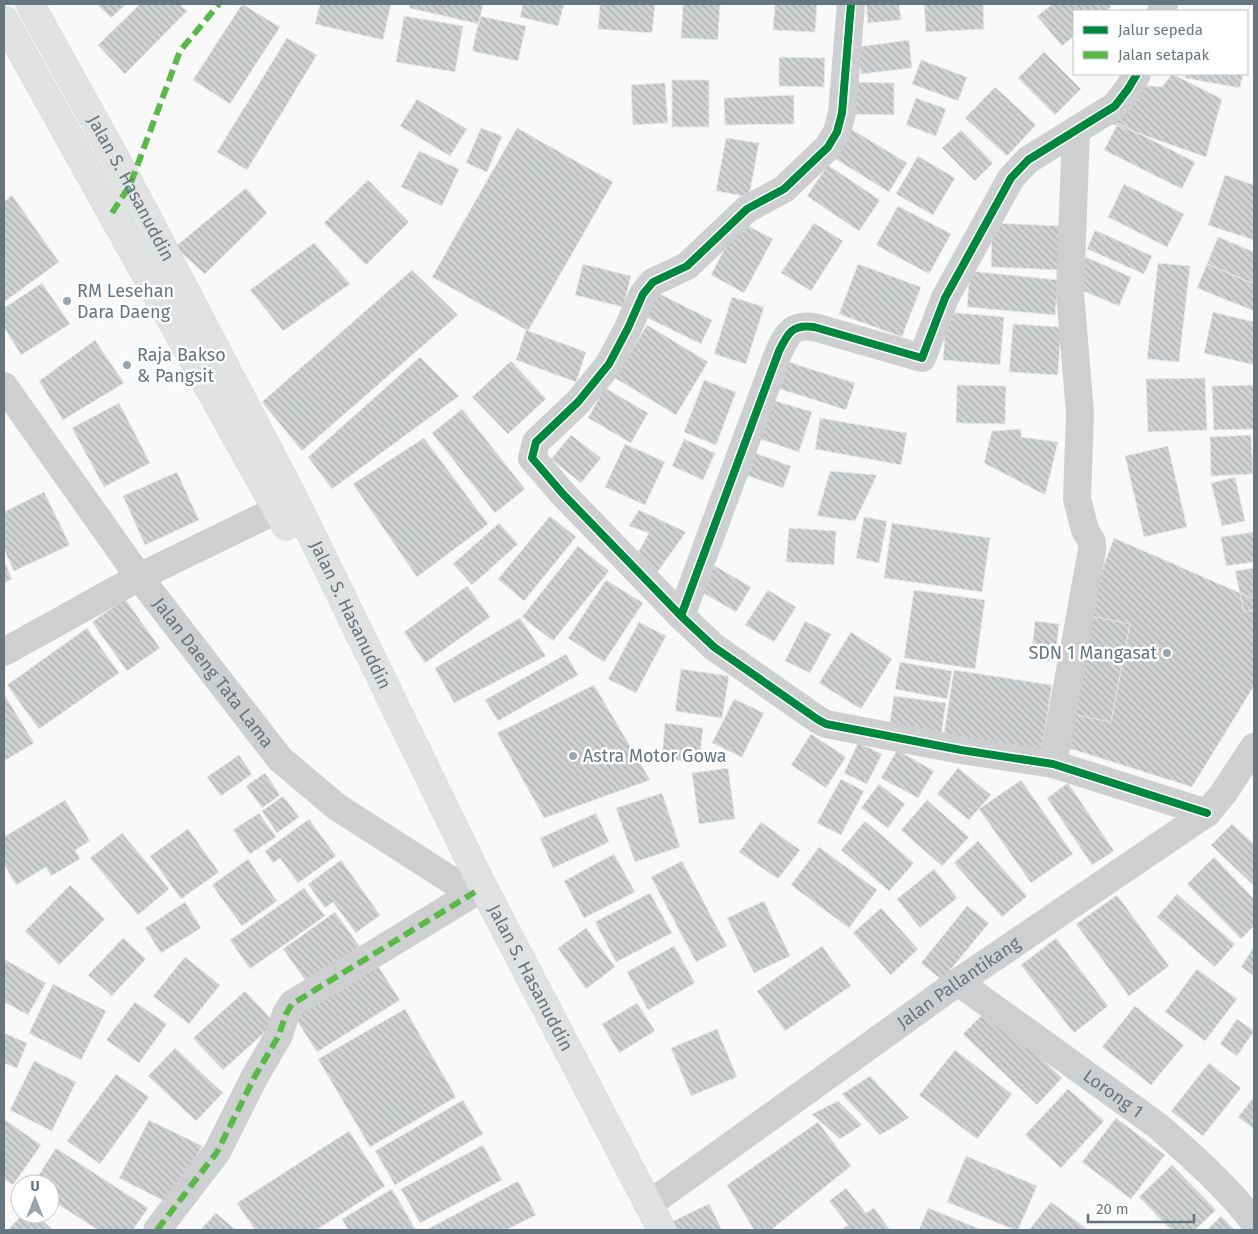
<svg xmlns="http://www.w3.org/2000/svg" width="1258" height="1234" font-family="'Fira Sans',sans-serif">
  <defs>
    <pattern id="building-back-hatch" width="6" height="6" patternUnits="userSpaceOnUse" patternTransform="scale(1.25)"><rect width="6" height="6" fill="#d0d2d3"/><path d="M-1 5l2 2M0 0l6 6M5-1l2 2" fill="none" stroke="#acafb1"/></pattern>
  </defs>
  <rect width="100%" height="100%" fill="#f9f9f9"/>
  <path fill="url(#building-back-hatch)" stroke="#e8e8e8" d="M 97,4 L 126,4 L 111,18 Z
    M 140,4 L 179,4 L 187,11 L 125,74 L 98,45 Z
    M 242,4 L 280,27 L 230,104 L 193,80 Z
    M 320,4 L 391,4 L 383,40 L 315,24 Z
    M 410,4 L 483,4 L 479,24 L 409,8 Z
    M 523,4 L 564,4 L 558,26 L 520,17 Z
    M 600,4 L 655,4 L 652,33 L 598,29 Z
    M 683,4 L 720,4 L 718,40 L 681,38 Z
    M 775,4 L 817,4 L 815,32 L 773,30 Z
    M 866,4 L 899,4 L 901,20 L 868,23 Z
    M 924,4 L 983,4 L 984,29 L 926,32 Z
    M 1053,4 L 1108,4 L 1111,7 L 1106,11 L 1074,11 L 1074,36 L 1062,46 L 1037,16 Z
    M 404,16 L 463,26 L 455,72 L 396,62 Z
    M 480,16 L 526,26 L 518,61 L 472,51 Z
    M 287,38 L 317,55 L 247,170 L 217,152 Z
    M 909,40 L 912,68 L 861,74 L 857,47 Z
    M 1044,52 L 1081,89 L 1055,115 L 1018,78 Z
    M 779,57 L 825,58 L 824,87 L 779,86 Z
    M 921,60 L 967,77 L 958,101 L 912,84 Z
    M 1172,74 L 1222,99 L 1206,157 L 1103,121 L 1139,85 L 1162,87 Z
    M 1186,74 L 1243,74 L 1240,88 L 1185,78 Z
    M 672,80 L 709,80 L 709,127 L 672,127 Z
    M 848,82 L 894,83 L 894,115 L 848,114 Z
    M 665,83 L 668,123 L 633,125 L 631,85 Z
    M 995,87 L 1036,125 L 1007,156 L 965,118 Z
    M 794,95 L 794,124 L 725,125 L 724,98 Z
    M 916,98 L 946,109 L 936,136 L 906,125 Z
    M 417,99 L 467,129 L 450,156 L 400,126 Z
    M 1118,123 L 1195,162 L 1182,189 L 1104,150 Z
    M 481,128 L 502,136 L 487,172 L 466,163 Z
    M 517,128 L 613,182 L 528,331 L 432,277 Z
    M 851,129 L 907,163 L 889,192 L 834,158 Z
    M 961,130 L 993,163 L 975,181 L 942,148 Z
    M 726,138 L 759,143 L 749,197 L 716,191 Z
    M 419,151 L 459,169 L 442,206 L 401,187 Z
    M 918,156 L 955,178 L 933,215 L 896,194 Z
    M 828,165 L 880,200 L 859,231 L 807,196 Z
    M 1225,175 L 1254,185 L 1254,240 L 1208,225 Z
    M 368,180 L 409,222 L 366,265 L 324,223 Z
    M 1124,184 L 1184,214 L 1167,247 L 1108,217 Z
    M 246,188 L 267,213 L 205,274 L 175,247 Z
    M 12,195 L 59,262 L 4,302 L 4,202 Z
    M 898,206 L 951,234 L 929,274 L 876,245 Z
    M 739,221 L 773,239 L 744,293 L 711,275 Z
    M 814,223 L 843,241 L 811,291 L 781,273 Z
    M 992,223 L 1062,226 L 1060,270 L 991,267 Z
    M 1095,230 L 1152,256 L 1144,274 L 1087,249 Z
    M 1218,237 L 1254,252 L 1254,284 L 1207,264 Z
    M 314,243 L 350,284 L 283,331 L 250,290 Z
    M 1086,257 L 1131,277 L 1119,306 L 1074,287 Z
    M 1158,263 L 1190,266 L 1179,362 L 1147,359 Z
    M 583,264 L 631,276 L 623,307 L 575,295 Z
    M 858,264 L 921,287 L 902,337 L 839,314 Z
    M 1207,264 L 1254,284 L 1254,311 L 1197,288 Z
    M 412,270 L 458,315 L 302,451 L 262,402 Z
    M 970,271 L 1058,280 L 1055,315 L 967,307 Z
    M 42,283 L 70,324 L 21,355 L 4,327 L 4,308 Z
    M 652,290 L 712,320 L 701,344 L 640,314 Z
    M 732,297 L 764,307 L 746,364 L 714,354 Z
    M 947,312 L 1004,317 L 1000,365 L 943,360 Z
    M 1213,312 L 1254,322 L 1254,365 L 1204,353 Z
    M 1013,324 L 1061,327 L 1058,375 L 1009,372 Z
    M 647,325 L 708,362 L 676,415 L 615,378 Z
    M 526,330 L 586,352 L 576,382 L 516,360 Z
    M 95,340 L 124,383 L 63,420 L 39,381 Z
    M 420,357 L 459,396 L 332,489 L 308,457 Z
    M 782,360 L 855,383 L 846,410 L 774,387 Z
    M 511,361 L 546,399 L 508,434 L 472,397 Z
    M 1205,378 L 1207,430 L 1148,432 L 1146,379 Z
    M 704,380 L 736,392 L 716,445 L 684,432 Z
    M 957,385 L 1006,386 L 1005,424 L 956,423 Z
    M 1254,385 L 1254,429 L 1214,430 L 1212,386 Z
    M 605,388 L 648,413 L 631,443 L 588,418 Z
    M 769,399 L 812,412 L 799,452 L 757,438 Z
    M 119,403 L 150,463 L 104,487 L 72,428 Z
    M 462,409 L 525,489 L 495,513 L 432,433 Z
    M 820,418 L 907,433 L 901,465 L 815,449 Z
    M 1021,429 L 1021,437 L 1058,442 L 1045,495 L 984,463 L 992,431 Z
    M 571,435 L 601,458 L 581,483 L 551,459 Z
    M 1251,435 L 1253,474 L 1211,476 L 1210,437 Z
    M 424,438 L 488,524 L 417,577 L 353,484 Z
    M 684,439 L 715,453 L 703,480 L 672,466 Z
    M 625,444 L 665,462 L 645,505 L 605,487 Z
    M 1168,446 L 1187,527 L 1144,537 L 1125,456 Z
    M 752,452 L 791,466 L 783,488 L 745,475 Z
    M 830,471 L 877,475 L 855,521 L 817,516 Z
    M 177,472 L 199,520 L 145,545 L 123,496 Z
    M 1235,477 L 1245,521 L 1222,526 L 1211,483 Z
    M 44,492 L 70,545 L 14,571 L 4,549 L 4,512 Z
    M 639,510 L 686,532 L 656,574 L 636,556 L 649,533 L 629,526 Z
    M 550,516 L 576,537 L 524,601 L 498,579 Z
    M 864,517 L 887,521 L 879,563 L 856,558 Z
    M 499,523 L 518,544 L 472,585 L 453,564 Z
    M 892,523 L 990,538 L 982,592 L 884,578 Z
    M 789,528 L 836,531 L 834,565 L 786,562 Z
    M 1254,532 L 1254,562 L 1226,566 L 1221,537 Z
    M 1114,538 L 1254,599 L 1254,686 L 1192,787 L 1065,747 L 1084,619 Z
    M 578,546 L 609,571 L 553,641 L 522,617 Z
    M 4,561 L 12,579 L 4,583 Z
    M 708,562 L 751,587 L 736,612 L 693,587 Z
    M 1254,568 L 1254,610 L 1244,612 L 1235,571 Z
    M 606,580 L 643,603 L 604,662 L 568,638 Z
    M 467,586 L 490,617 L 425,663 L 404,632 Z
    M 768,590 L 796,607 L 774,642 L 745,625 Z
    M 914,590 L 985,600 L 975,669 L 904,658 Z
    M 125,599 L 160,648 L 127,671 L 92,622 Z
    M 1086,615 L 1130,624 L 1111,722 L 1067,713 Z
    M 520,618 L 546,656 L 454,703 L 435,668 Z
    M 805,621 L 831,634 L 810,673 L 785,661 Z
    M 1035,621 L 1059,624 L 1055,662 L 1031,660 Z
    M 639,622 L 666,636 L 636,693 L 608,679 Z
    M 87,628 L 119,673 L 39,729 L 7,685 Z
    M 851,632 L 892,659 L 861,709 L 819,683 Z
    M 566,654 L 578,675 L 498,721 L 485,700 Z
    M 900,662 L 952,671 L 947,699 L 895,689 Z
    M 681,669 L 729,676 L 722,718 L 675,711 Z
    M 954,670 L 1052,685 L 1041,755 L 943,740 Z
    M 594,685 L 650,780 L 544,818 L 497,733 Z
    M 4,694 L 34,743 L 6,760 L 4,756 Z
    M 894,696 L 946,703 L 940,743 L 888,735 Z
    M 734,699 L 764,713 L 742,757 L 712,743 Z
    M 665,723 L 703,728 L 699,763 L 662,758 Z
    M 811,734 L 846,757 L 826,788 L 791,765 Z
    M 858,743 L 882,754 L 867,784 L 844,773 Z
    M 897,750 L 934,771 L 918,798 L 881,778 Z
    M 239,755 L 252,774 L 221,796 L 207,777 Z
    M 728,768 L 735,819 L 699,824 L 692,773 Z
    M 958,768 L 991,795 L 969,820 L 937,794 Z
    M 265,773 L 280,795 L 262,808 L 246,786 Z
    M 841,779 L 864,791 L 841,835 L 817,823 Z
    M 1021,780 L 1073,854 L 1031,883 L 979,809 Z
    M 1068,783 L 1114,851 L 1092,865 L 1047,798 Z
    M 879,784 L 905,804 L 888,828 L 861,808 Z
    M 662,793 L 680,847 L 635,862 L 616,808 Z
    M 283,796 L 299,817 L 277,833 L 262,811 Z
    M 65,800 L 90,841 L 75,850 L 80,859 L 51,876 L 46,867 L 16,885 L 4,864 L 4,837 Z
    M 927,800 L 969,837 L 942,866 L 901,830 Z
    M 259,813 L 276,837 L 250,854 L 233,830 Z
    M 596,813 L 609,842 L 553,868 L 540,838 Z
    M 309,819 L 336,856 L 298,883 L 280,858 L 273,863 L 265,851 Z
    M 865,821 L 914,863 L 889,891 L 841,850 Z
    M 761,822 L 800,850 L 778,879 L 739,852 Z
    M 1232,824 L 1254,844 L 1254,886 L 1211,845 Z
    M 188,829 L 219,872 L 181,899 L 150,856 Z
    M 122,833 L 169,889 L 138,915 L 90,858 Z
    M 978,841 L 1027,896 L 1002,917 L 954,863 Z
    M 819,847 L 877,890 L 849,928 L 791,885 Z
    M 614,854 L 635,892 L 584,918 L 564,881 Z
    M 1214,857 L 1254,899 L 1254,926 L 1241,939 L 1187,884 Z
    M 248,859 L 277,901 L 242,926 L 212,885 Z
    M 341,860 L 380,915 L 356,933 L 333,902 L 325,908 L 308,884 Z
    M 682,861 L 727,946 L 696,962 L 651,877 Z
    M 934,869 L 957,898 L 920,928 L 897,899 Z
    M 70,885 L 105,919 L 59,965 L 25,931 Z
    M 304,888 L 325,916 L 250,969 L 230,940 Z
    M 650,893 L 672,933 L 616,962 L 595,922 Z
    M 1177,894 L 1235,944 L 1215,967 L 1157,917 Z
    M 1117,895 L 1169,966 L 1129,996 L 1076,924 Z
    M 764,901 L 790,956 L 754,973 L 727,918 Z
    M 185,902 L 201,928 L 161,953 L 145,928 Z
    M 967,906 L 989,923 L 942,980 L 921,963 Z
    M 881,908 L 918,949 L 891,975 L 853,933 Z
    M 335,912 L 360,947 L 308,984 L 283,949 Z
    M 586,928 L 615,967 L 586,989 L 558,948 Z
    M 123,938 L 146,959 L 112,996 L 88,975 Z
    M 1056,938 L 1108,1006 L 1074,1033 L 1021,965 Z
    M 674,946 L 695,983 L 648,1010 L 627,972 Z
    M 822,946 L 851,986 L 785,1031 L 757,991 Z
    M 1254,947 L 1254,976 L 1241,967 Z
    M 185,957 L 220,985 L 189,1024 L 153,996 Z
    M 4,959 L 46,983 L 28,1015 L 4,1002 Z
    M 376,963 L 400,1000 L 317,1052 L 294,1016 Z
    M 1197,969 L 1237,999 L 1205,1041 L 1165,1012 Z
    M 53,984 L 106,1011 L 81,1060 L 29,1033 Z
    M 245,991 L 275,1023 L 223,1070 L 193,1038 Z
    M 135,1002 L 167,1024 L 139,1063 L 106,1040 Z
    M 637,1003 L 655,1031 L 619,1053 L 602,1024 Z
    M 1135,1006 L 1184,1045 L 1151,1085 L 1102,1047 Z
    M 989,1008 L 1062,1078 L 1037,1105 L 963,1034 Z
    M 405,1009 L 456,1097 L 370,1147 L 318,1059 Z
    M 1237,1019 L 1254,1031 L 1237,1056 L 1220,1044 Z
    M 717,1029 L 737,1077 L 691,1096 L 671,1048 Z
    M 4,1033 L 27,1043 L 17,1068 L 4,1063 Z
    M 175,1048 L 223,1093 L 196,1121 L 148,1076 Z
    M 955,1050 L 1012,1094 L 977,1139 L 919,1095 Z
    M 34,1061 L 76,1082 L 52,1131 L 10,1110 Z
    M 1209,1063 L 1241,1088 L 1203,1136 L 1171,1111 Z
    M 116,1074 L 149,1097 L 100,1164 L 67,1141 Z
    M 870,1076 L 909,1118 L 880,1135 L 842,1094 Z
    M 1068,1089 L 1104,1121 L 1061,1168 L 1025,1135 Z
    M 1254,1097 L 1254,1129 L 1238,1117 Z
    M 463,1100 L 483,1134 L 395,1185 L 375,1151 Z
    M 838,1101 L 862,1125 L 840,1139 L 812,1114 Z
    M 1116,1118 L 1165,1155 L 1131,1199 L 1082,1162 Z
    M 4,1119 L 41,1145 L 13,1185 L 4,1179 Z
    M 149,1120 L 202,1146 L 172,1205 L 119,1178 Z
    M 818,1122 L 851,1166 L 771,1230 L 754,1230 L 727,1185 Z
    M 349,1131 L 385,1186 L 316,1230 L 255,1230 L 237,1203 Z
    M 483,1145 L 502,1180 L 420,1223 L 401,1189 Z
    M 56,1148 L 148,1208 L 133,1230 L 98,1230 L 50,1199 L 50,1184 L 33,1184 Z
    M 966,1156 L 1037,1186 L 1018,1230 L 1015,1230 L 947,1202 Z
    M 1172,1165 L 1216,1210 L 1195,1230 L 1171,1230 L 1139,1197 Z
    M 518,1181 L 536,1215 L 506,1230 L 426,1230 Z
    M 846,1188 L 866,1213 L 874,1208 L 890,1230 L 841,1230 L 848,1225 L 829,1201 Z
    M 392,1189 L 416,1230 L 348,1230 L 342,1219 Z
    M 1051,1202 L 1088,1230 L 1029,1230 Z
    M 709,1204 L 722,1230 L 673,1230 L 669,1223 Z
    M 928,1208 L 982,1230 L 919,1230 Z
    M 216,1213 L 236,1230 L 200,1230 Z
    M 23,1214 L 36,1214 L 53,1230 L 8,1230 Z
    M 1221,1216 L 1235,1230 L 1207,1230 Z"/>
  <g fill="none" stroke-linecap="round" stroke-linejoin="round">
    <defs>
      <g id="trunk">
        <path id="s4" d="M 30,4 L 130,185 L 295,501 L 482,885 L 662,1230"/>
        <path d="M 4,20 L 286,526"/>
      </g>
    </defs>
    <use href="#trunk" stroke="#d5d6d6" stroke-width="29"/>
    <g stroke="#cecfd0" stroke-width="28">
      <path d="M 851,4 L 842,113 L 837,132 L 828,147 L 784,189 L 747,209 L 687,266 L 653,282 L 643,294 L 628,328 L 609,364 L 578,402 L 536,442 L 532,458 L 563,494 L 681,616 L 714,647 L 817,719 L 826,724 L 961,750 L 1053,764 L 1207,813"/>
      <path d="M 1161,11 L 1164,4"/>
      <path id="s1" d="M 4,386 L 139,577 L 280,759 L 337,807 L 468,891 L 482,885"/>
      <path d="M 681,616 L 779,351 C 788,333 792,324 814,327 L 922,358 L 945,298 L 1011,178 L 1028,160 L 1115,106 L 1128,89 L 1137,74"/>
      <path d="M 4,652 L 139,577 L 295,501"/>
      <path d="M 1053,764 L 1092,550 L 1092,542 L 1085,530 L 1077,499 L 1080,413 L 1070,293 L 1076,130"/>
      <path id="s2" d="M 958,982 L 1158,1126 C 1192,1156 1226,1186 1254,1222"/>
      <path id="s3" d="M 648,1205 L 958,982 L 1207,813 L 1223,794 L 1254,747"/>
      <path d="M 157,1230 L 217,1152 L 255,1076 L 278,1037 L 286,1014 L 292,1004 L 475,892"/>
    </g>
    <use href="#trunk" stroke="#e1e2e2" stroke-width="28"/>
    <path stroke="#58b947" stroke-width="6" stroke-dasharray="12 6" stroke-linecap="butt" d="M 112,213 L 130,185 L 180,51 L 219,4
      M 157,1230 L 217,1152 L 255,1076 L 278,1037 L 286,1014 L 292,1004 L 475,892"/>
    <defs>
      <path id="cycleway" d="M 851,4 L 842,113 L 837,132 L 828,147 L 784,189 L 747,209 L 687,266 L 653,282 L 643,294 L 628,328 L 609,364 L 578,402 L 536,442 L 532,458 L 563,494 L 681,616 L 714,647 L 817,719 L 826,724 L 961,750 L 1053,764 L 1207,813
        M 681,616 L 779,351 C 788,333 792,324 814,327 L 922,358 L 945,298 L 1011,178 L 1028,160 L 1115,106 L 1128,89 L 1137,74"/>
    </defs>
    <use href="#cycleway" stroke="#fff" stroke-width="11"/>
    <use href="#cycleway" stroke="#00873e" stroke-width="8"/>
  </g>
  <g fill="#99a4ac" stroke="#fff" stroke-width="2">
    <circle cx="67" cy="301" r="5"/>
    <circle cx="127" cy="365" r="5"/>
    <circle cx="1167" cy="653" r="5"/>
    <circle cx="573" cy="756" r="5"/>
  </g>
  <g text-anchor="middle" dominant-baseline="central" stroke-width="5" stroke-linejoin="round" paint-order="stroke">
    <g font-size="18" fill="#657683" stroke="#fff">
      <text stroke="none"><textPath href="#s4" startOffset="210">Jalan S. Hasanuddin</textPath></text>
      <text stroke="none"><textPath href="#s4" startOffset="690">Jalan S. Hasanuddin</textPath></text>
      <text stroke="none"><textPath href="#s1" startOffset="355">Jalan Daeng Tata Lama</textPath></text>
      <text stroke="none"><textPath href="#s4" startOffset="1095">Jalan S. Hasanuddin</textPath></text>
      <text stroke="none"><textPath href="#s3" startOffset="382">Jalan Pallantikang</textPath></text>
      <text stroke="none"><textPath href="#s2" startOffset="191">Lorong 1</textPath></text>
    </g>
    <g font-size="18" fill="#657683" stroke="#fff" text-anchor="start">
      <text x="77" y="291">RM Lesehan<tspan x="77" dy="21">Dara Daeng</tspan></text>
      <text x="137" y="355">Raja Bakso<tspan x="137" dy="21">&amp; Pangsit</tspan></text>
      <text x="1157" y="653" text-anchor="end">SDN 1 Mangasat</text>
      <text x="583" y="756">Astra Motor Gowa</text>
    </g>
  </g>
  <rect width="1258" height="1234" fill="none" stroke="#657683" stroke-width="10"/>
  <rect x="1073" y="10" width="175" height="65" fill="#ffffff" stroke="#c1c8cd"/>
  <rect x="1083" y="26" width="25" height="8" fill="#00873e" stroke="#c1c8cd"/>
  <text x="1118" y="35" font-size="15" fill="#657683">Jalur sepeda</text>
  <rect x="1083" y="51" width="25" height="8" fill="#58b947" stroke="#c1c8cd"/>
  <text x="1118" y="60" font-size="15" fill="#657683">Jalan setapak</text>
  <g transform="translate(35 1199)"><circle r="24" fill="#ffffff" stroke="#c1c8cd"/>
  <path d="M0-4L9 19L0 12L-9 19Z" fill="#99a4ac"/>
  <text y="-8" font-size="14" font-weight="bold" text-anchor="middle" fill="#657683">U</text>
  </g>
  <path d="M1088 1214v8h106v-8" fill="none" stroke="#657683" stroke-width="2.5"/>
  <text x="1096" y="1214" font-size="15" fill="#657683" stroke="#ffffff" stroke-width="4" paint-order="stroke">20 m</text>
</svg>
